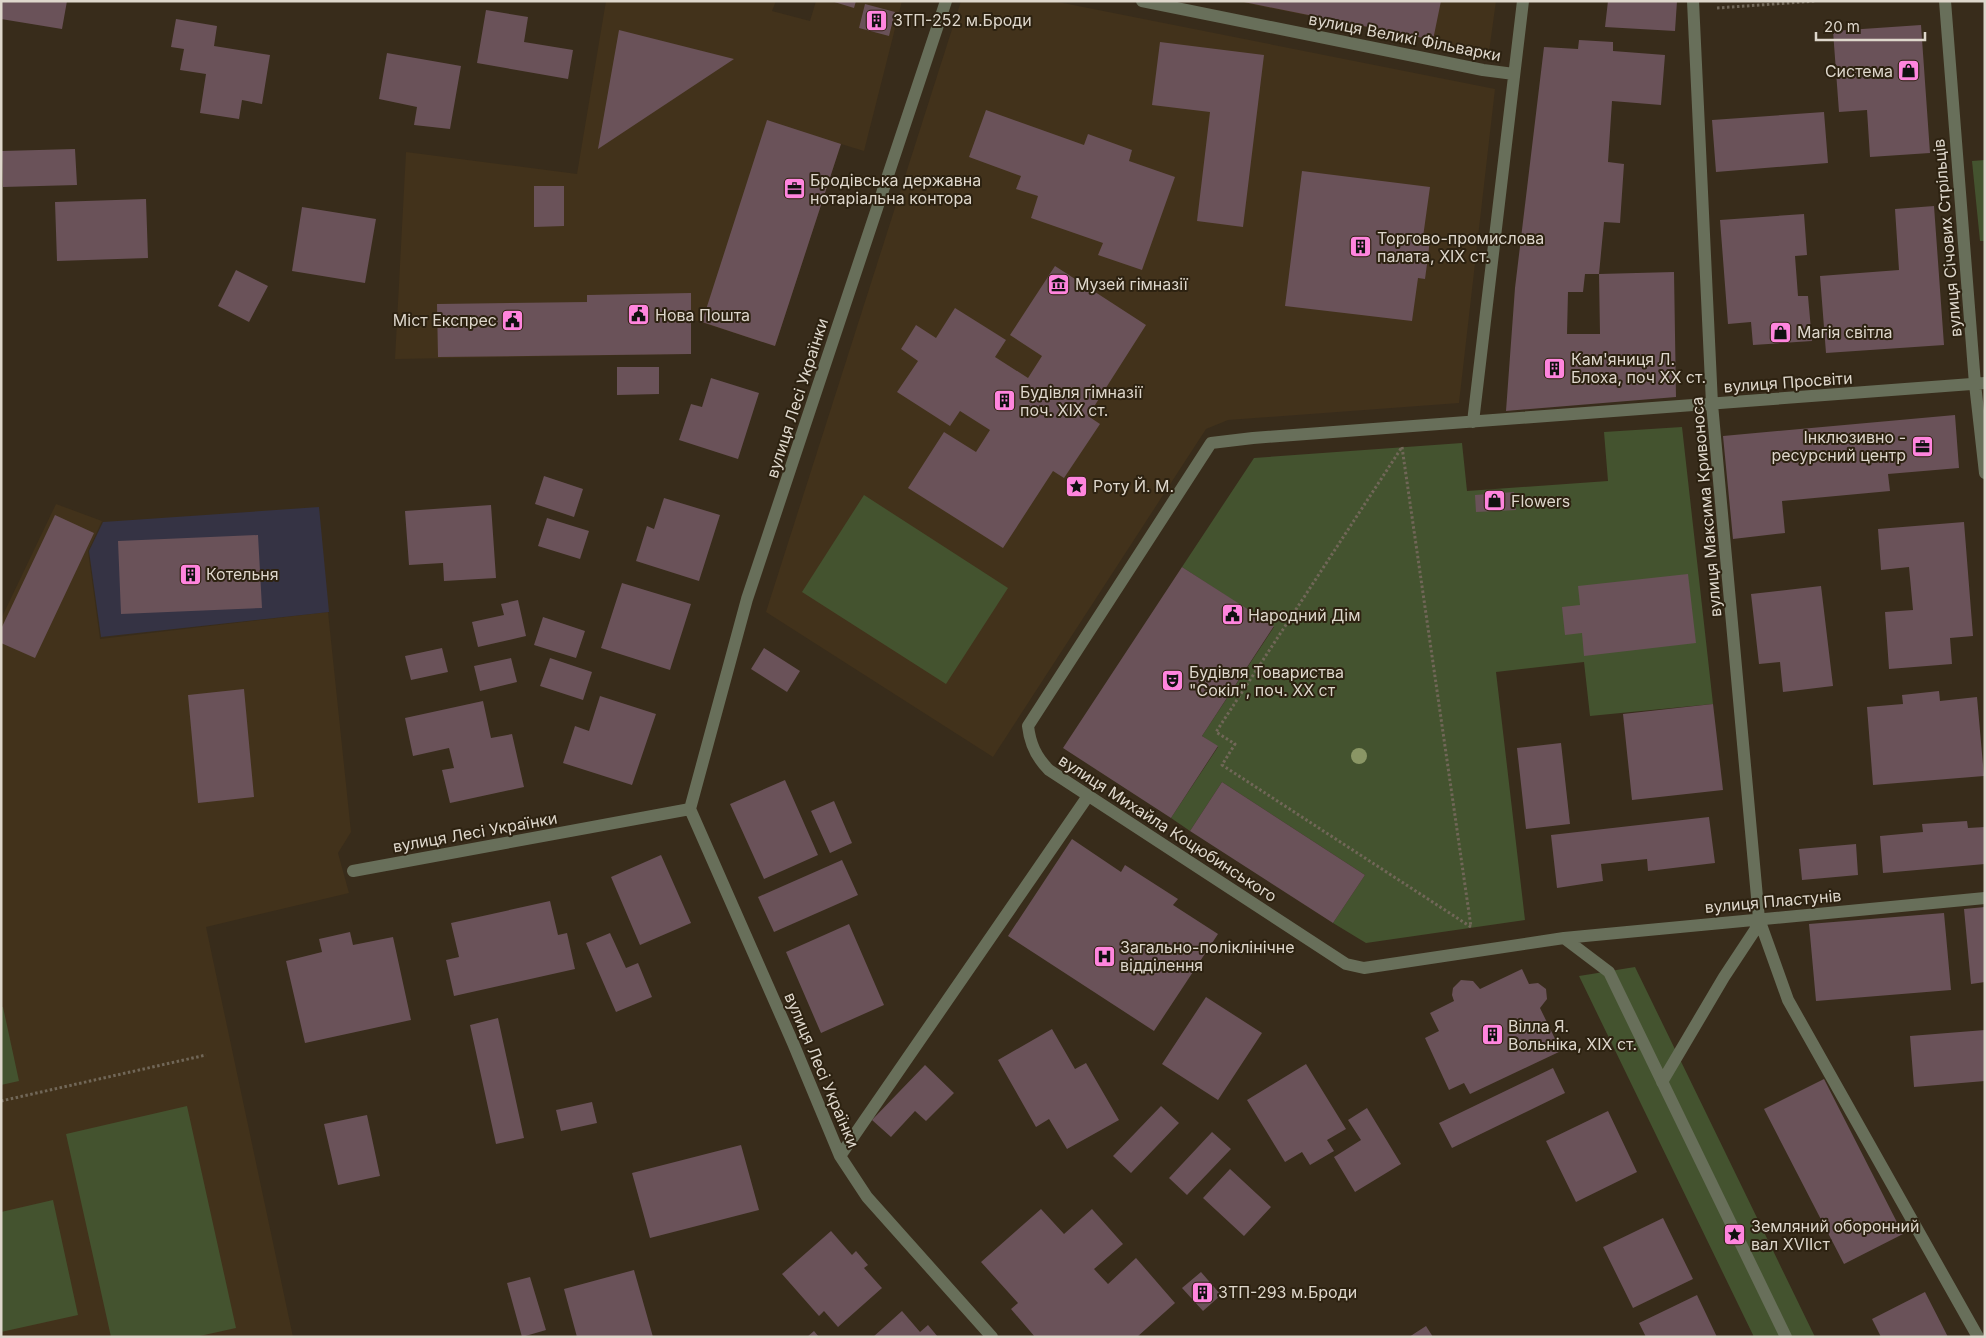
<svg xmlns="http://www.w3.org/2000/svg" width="1986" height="1338" font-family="Inter,sans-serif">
  <rect width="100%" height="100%" fill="#382c1b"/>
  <path fill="#42321b" d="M 606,1 L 776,1 L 772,11 L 810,21 L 816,1 L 902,1 L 864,151 L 841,144 L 775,346 L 691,319 L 691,354 L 395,359 L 406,152 L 577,174 Z
    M 961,1 L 1053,1 L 1495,89 L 1459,403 L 1228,420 L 1206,429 L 993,757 L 766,612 Z
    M 1235,1 L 1496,1 L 1489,52 Z
    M 56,504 L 102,521 L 88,551 L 100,639 L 328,612 L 351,832 L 338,853 L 349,893 L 206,927 L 293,1337 L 1,1337 L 1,619 Z"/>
  <path fill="#353344" d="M 319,507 L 329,612 L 101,637 L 89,551 L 103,522 Z"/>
  <path fill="#44532f" d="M 1985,160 L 1985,241 L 1980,241 L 1972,161 Z
    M 1682,427 L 1713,704 L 1590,716 L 1584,662 L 1496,672 L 1525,920 L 1366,943 L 1333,923 L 1365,875 L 1222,782 L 1190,831 L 1171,818 L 1218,747 L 1202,736 L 1274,627 L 1182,567 L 1254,458 L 1462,443 L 1467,491 L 1608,481 L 1604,432 Z
    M 864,495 L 1008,588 L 946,684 L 802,592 Z
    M 1635,967 L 1815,1337 L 1754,1337 L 1579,976 Z
    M 1,1007 L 3,1007 L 19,1081 L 1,1085 Z
    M 187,1106 L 236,1328 L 195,1337 L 111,1337 L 66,1134 Z
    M 53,1200 L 78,1315 L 1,1332 L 1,1212 Z"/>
  <path fill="#6a5259" d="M 1,1 L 67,1 L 62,29 L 1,19 Z
    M 831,1 L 856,1 L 854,8 Z
    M 1239,1 L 1441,1 L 1433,40 Z
    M 1608,1 L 1677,1 L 1675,31 L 1605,27 Z
    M 865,4 L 895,12 L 889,36 L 859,28 Z
    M 486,10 L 528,17 L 524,42 L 573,50 L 568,79 L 477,63 Z
    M 176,19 L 217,26 L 214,46 L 270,55 L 262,104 L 242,100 L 239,119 L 200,113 L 206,74 L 180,70 L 184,49 L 171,47 Z
    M 1921,25 L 1930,153 L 1870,157 L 1867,110 L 1839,112 L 1833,31 Z
    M 619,30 L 734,59 L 598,149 Z
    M 1579,40 L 1613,42 L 1613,51 L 1665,55 L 1661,105 L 1612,101 L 1608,162 L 1624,164 L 1620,223 L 1604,222 L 1599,274 L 1585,274 L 1583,292 L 1568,292 L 1567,334 L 1600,334 L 1599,274 L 1674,272 L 1676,397 L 1506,411 L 1515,288 L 1544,47 L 1578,49 Z
    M 1160,42 L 1264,55 L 1243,227 L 1197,221 L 1210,112 L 1152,105 Z
    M 387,53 L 461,66 L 450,129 L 414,125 L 417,107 L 379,99 Z
    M 986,110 L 1084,145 L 1088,134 L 1132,150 L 1129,161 L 1175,177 L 1142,270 L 1098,255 L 1103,243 L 1031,218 L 1038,196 L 1016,189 L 1021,176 L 969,157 Z
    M 1824,112 L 1828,163 L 1716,172 L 1712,120 Z
    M 767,120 L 841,144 L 775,346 L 702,322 Z
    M 75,149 L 77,185 L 3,187 L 2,151 Z
    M 1302,171 L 1430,187 L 1423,237 L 1430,238 L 1428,257 L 1425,279 L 1418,278 L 1412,321 L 1285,306 Z
    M 534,186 L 564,186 L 564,226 L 534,227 Z
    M 146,199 L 148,258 L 57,261 L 55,202 Z
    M 1934,206 L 1944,345 L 1826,353 L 1820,276 L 1899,270 L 1895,209 Z
    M 302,207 L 376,219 L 365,283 L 292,271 Z
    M 1804,214 L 1807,255 L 1795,256 L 1798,296 L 1808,296 L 1812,341 L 1753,345 L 1751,322 L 1728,324 L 1720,220 Z
    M 1055,266 L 1146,325 L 1088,416 L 1100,424 L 1064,478 L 1053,471 L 1003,548 L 908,488 L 944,432 L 976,452 L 990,430 L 960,411 L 950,426 L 897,392 L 918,361 L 901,349 L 916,325 L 936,338 L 955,308 L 1006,340 L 995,357 L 1028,378 L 1042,356 L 1010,335 Z
    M 236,270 L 268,286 L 249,322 L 218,306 Z
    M 691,293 L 691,354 L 438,357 L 437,304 L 587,302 L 587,295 Z
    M 617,367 L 659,367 L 659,394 L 617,395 Z
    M 711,378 L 759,393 L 738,459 L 679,440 L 691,404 L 702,407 Z
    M 1955,415 L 1959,468 L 1888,474 L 1890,491 L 1782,501 L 1785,533 L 1733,539 L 1723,436 Z
    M 544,476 L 583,489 L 574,517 L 535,504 Z
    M 1514,492 L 1516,510 L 1476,512 L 1475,495 Z
    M 664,498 L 720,515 L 699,581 L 636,561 L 647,526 L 654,529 Z
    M 491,505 L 496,578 L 444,581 L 443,563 L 409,565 L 405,511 Z
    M 55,515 L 94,533 L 35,658 L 1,643 L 1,629 Z
    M 547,518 L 589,531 L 580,559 L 538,546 Z
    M 1964,522 L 1973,636 L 1950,638 L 1952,664 L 1889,669 L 1885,612 L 1913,610 L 1909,567 L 1881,570 L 1878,529 Z
    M 258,535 L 262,608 L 121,614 L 118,541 Z
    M 1182,567 L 1274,626 L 1202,736 L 1218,746 L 1171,818 L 1063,748 Z
    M 1688,574 L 1696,643 L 1584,656 L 1582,633 L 1565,635 L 1562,607 L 1580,605 L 1578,586 Z
    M 622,583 L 691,604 L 670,670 L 601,648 Z
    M 1821,586 L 1833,686 L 1783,692 L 1780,662 L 1759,664 L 1751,594 Z
    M 518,600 L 526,636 L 478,647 L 472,622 L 504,615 L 501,604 Z
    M 543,617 L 585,631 L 576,658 L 534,645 Z
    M 442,648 L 448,672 L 411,680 L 405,656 Z
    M 764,648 L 800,671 L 787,692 L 751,669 Z
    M 511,658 L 517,682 L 480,691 L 474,666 Z
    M 550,658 L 592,672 L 583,700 L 540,686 Z
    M 244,689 L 254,797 L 198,803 L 188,695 Z
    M 1939,691 L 1940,701 L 1977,697 L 1984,776 L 1873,785 L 1867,707 L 1903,704 L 1902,695 Z
    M 600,696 L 656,714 L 632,785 L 563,763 L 575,726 L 589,731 Z
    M 483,701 L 491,738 L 512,734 L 524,787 L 450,803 L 442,770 L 454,768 L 449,748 L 413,756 L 405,718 Z
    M 1713,704 L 1723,790 L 1632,800 L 1623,714 Z
    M 1561,743 L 1570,824 L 1526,829 L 1517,748 Z
    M 785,780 L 818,855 L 764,879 L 730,804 Z
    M 1222,782 L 1365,875 L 1333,923 L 1190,831 Z
    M 834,801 L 852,843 L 830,853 L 811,811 Z
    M 1709,817 L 1715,863 L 1648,871 L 1647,859 L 1601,864 L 1603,881 L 1557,888 L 1551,835 Z
    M 1967,821 L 1968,828 L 1985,827 L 1985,864 L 1883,873 L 1880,836 L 1923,832 L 1922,824 Z
    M 1072,839 L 1121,872 L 1125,865 L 1178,899 L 1173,905 L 1218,934 L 1154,1031 L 1008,936 Z
    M 1856,844 L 1858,875 L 1802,880 L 1799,849 Z
    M 661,855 L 691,923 L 640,945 L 611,877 Z
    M 842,860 L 858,895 L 774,932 L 758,897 Z
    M 550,901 L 558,935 L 567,933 L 575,969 L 454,996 L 446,960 L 459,957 L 451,923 Z
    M 1985,907 L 1985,982 L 1971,984 L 1964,909 Z
    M 1944,913 L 1951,990 L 1816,1001 L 1809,924 Z
    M 849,924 L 884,1005 L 821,1033 L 786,952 Z
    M 350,932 L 353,945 L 393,937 L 411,1020 L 305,1043 L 286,961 L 322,952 L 319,939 Z
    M 610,933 L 626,968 L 638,963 L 652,997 L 616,1012 L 586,943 Z
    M 1522,969 L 1529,984 L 1538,983 L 1546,989 L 1547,999 L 1540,1008 L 1561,1051 L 1470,1094 L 1464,1083 L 1449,1090 L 1425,1038 L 1439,1031 L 1430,1013 L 1454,1001 L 1452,995 L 1453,988 L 1461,980 L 1473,981 L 1480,989 Z
    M 1206,997 L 1262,1033 L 1218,1100 L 1162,1064 Z
    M 498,1018 L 524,1138 L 496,1144 L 470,1025 Z
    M 1052,1029 L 1075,1069 L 1086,1063 L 1119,1120 L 1067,1149 L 1049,1119 L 1036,1127 L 998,1060 Z
    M 1985,1030 L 1985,1081 L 1914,1087 L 1910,1036 Z
    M 1306,1064 L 1346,1129 L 1327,1140 L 1334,1151 L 1310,1165 L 1302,1152 L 1285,1162 L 1247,1100 Z
    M 925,1065 L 954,1093 L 926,1121 L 915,1111 L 891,1137 L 872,1120 Z
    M 1553,1068 L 1565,1093 L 1452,1148 L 1439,1123 Z
    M 1824,1079 L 1903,1234 L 1844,1264 L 1764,1109 Z
    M 592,1102 L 597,1123 L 561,1131 L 556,1110 Z
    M 1161,1106 L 1179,1123 L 1131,1173 L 1113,1156 Z
    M 1367,1108 L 1401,1164 L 1355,1192 L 1334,1157 L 1361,1140 L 1348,1120 Z
    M 1608,1111 L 1637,1172 L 1576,1202 L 1546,1141 Z
    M 367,1115 L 380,1176 L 338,1185 L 324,1124 Z
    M 1212,1132 L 1231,1149 L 1187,1195 L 1169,1178 Z
    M 741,1145 L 759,1210 L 650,1238 L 632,1173 Z
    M 1230,1169 L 1271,1207 L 1244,1236 L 1203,1198 Z
    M 1041,1209 L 1064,1234 L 1092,1209 L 1123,1244 L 1094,1269 L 1108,1284 L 1136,1258 L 1175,1303 L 1137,1337 L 1035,1337 L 1011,1309 L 1018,1303 L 981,1262 Z
    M 1663,1218 L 1693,1279 L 1633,1308 L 1603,1247 Z
    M 831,1231 L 852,1255 L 856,1251 L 868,1265 L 864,1268 L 882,1288 L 838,1327 L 824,1311 L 819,1316 L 782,1274 Z
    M 634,1270 L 653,1337 L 577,1337 L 564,1289 Z
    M 1201,1272 L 1221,1295 L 1203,1311 L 1182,1288 Z
    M 530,1277 L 546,1330 L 522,1337 L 507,1283 Z
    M 1925,1292 L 1948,1337 L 1881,1337 L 1872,1319 Z
    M 1697,1295 L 1717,1337 L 1646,1337 L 1639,1323 Z
    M 902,1311 L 920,1332 L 928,1325 L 938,1337 L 873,1337 Z
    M 1426,1326 L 1433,1337 L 1409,1337 Z
    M 814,1331 L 819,1337 L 807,1337 Z"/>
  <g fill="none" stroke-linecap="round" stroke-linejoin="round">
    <path stroke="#716758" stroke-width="3" stroke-dasharray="2.5 2.5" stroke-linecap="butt" d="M 1717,8 L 1816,1
      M 1402,447 L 1404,461 L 1471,927 L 1222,765 L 1235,744 L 1216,732 Z
      M 1,1101 L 206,1055"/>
    <path stroke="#686f5a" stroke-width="12" d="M 946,1 L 747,599 L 690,809 L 793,1043 L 840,1156 L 867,1197 L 992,1337
      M 1142,1 L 1483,70 L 1514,74
      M 1693,1 L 1712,404 L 1759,919 L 1788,1000 L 1978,1337
      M 1945,1 L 1975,384 L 1985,473
      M 1985,383 L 1253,438 L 1211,443 L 1028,726 C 1030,744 1036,757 1049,770 L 1346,964 L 1364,968 L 1564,938 L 1985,898
      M 1473,422 L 1523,1
      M 353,871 L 690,809
      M 1564,938 L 1609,972 L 1786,1337
      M 1662,1082 L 1724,977 L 1757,927 L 1759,919
      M 840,1156 L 1088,796"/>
  </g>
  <circle fill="#8a9665" cx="1359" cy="756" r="8"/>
  <defs>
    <symbol id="building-square" viewBox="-11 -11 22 22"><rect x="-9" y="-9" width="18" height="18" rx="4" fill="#ff85de" stroke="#2d2211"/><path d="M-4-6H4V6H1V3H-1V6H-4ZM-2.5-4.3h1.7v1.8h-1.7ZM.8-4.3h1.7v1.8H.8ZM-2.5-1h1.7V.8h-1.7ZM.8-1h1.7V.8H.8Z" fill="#111"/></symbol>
    <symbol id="shop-square" viewBox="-11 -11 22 22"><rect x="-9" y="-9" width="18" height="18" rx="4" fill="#ff85de" stroke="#2d2211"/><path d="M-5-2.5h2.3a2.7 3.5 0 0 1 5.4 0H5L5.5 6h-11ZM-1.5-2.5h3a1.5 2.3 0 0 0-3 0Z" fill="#111"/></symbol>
    <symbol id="office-square" viewBox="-11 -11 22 22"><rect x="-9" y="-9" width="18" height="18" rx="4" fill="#ff85de" stroke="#2d2211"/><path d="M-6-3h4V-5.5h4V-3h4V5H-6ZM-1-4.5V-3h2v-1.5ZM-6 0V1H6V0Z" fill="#111"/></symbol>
    <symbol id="museum-square" viewBox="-11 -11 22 22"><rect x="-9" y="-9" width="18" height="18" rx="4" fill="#ff85de" stroke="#2d2211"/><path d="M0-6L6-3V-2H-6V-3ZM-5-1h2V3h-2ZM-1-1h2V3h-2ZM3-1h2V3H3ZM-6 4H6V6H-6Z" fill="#111"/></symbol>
    <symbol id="civic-square" viewBox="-11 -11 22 22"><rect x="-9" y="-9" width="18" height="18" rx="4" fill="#ff85de" stroke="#2d2211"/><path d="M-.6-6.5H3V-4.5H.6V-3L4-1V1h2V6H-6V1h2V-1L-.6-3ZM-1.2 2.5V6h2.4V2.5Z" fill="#111"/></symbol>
    <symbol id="sight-square" viewBox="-11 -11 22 22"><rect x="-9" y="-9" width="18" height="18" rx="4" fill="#ff85de" stroke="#2d2211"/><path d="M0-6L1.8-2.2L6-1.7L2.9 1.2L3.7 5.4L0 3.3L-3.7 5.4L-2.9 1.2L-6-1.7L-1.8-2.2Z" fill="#111"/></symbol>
    <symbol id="theatre-square" viewBox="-11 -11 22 22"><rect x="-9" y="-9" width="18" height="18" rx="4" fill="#ff85de" stroke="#2d2211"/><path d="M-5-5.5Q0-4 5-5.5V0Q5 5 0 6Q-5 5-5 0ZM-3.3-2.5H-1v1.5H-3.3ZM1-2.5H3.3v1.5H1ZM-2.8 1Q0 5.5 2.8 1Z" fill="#111"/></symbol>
    <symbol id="hospital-square" viewBox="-11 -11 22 22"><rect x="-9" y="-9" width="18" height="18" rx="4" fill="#ff85de" stroke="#2d2211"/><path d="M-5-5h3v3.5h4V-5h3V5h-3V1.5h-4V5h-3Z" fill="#111"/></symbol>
  </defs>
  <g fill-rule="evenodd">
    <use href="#building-square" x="864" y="8" width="25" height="25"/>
    <use href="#shop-square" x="1896" y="58" width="25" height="25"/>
    <use href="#office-square" x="782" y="176" width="25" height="25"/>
    <use href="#building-square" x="1348" y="234" width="25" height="25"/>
    <use href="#museum-square" x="1046" y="272" width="25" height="25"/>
    <use href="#civic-square" x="626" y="302" width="25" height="25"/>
    <use href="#civic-square" x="500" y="308" width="25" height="25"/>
    <use href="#shop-square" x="1768" y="320" width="25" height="25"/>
    <use href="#building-square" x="1542" y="356" width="25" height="25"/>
    <use href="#building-square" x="992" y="388" width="25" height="25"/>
    <use href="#office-square" x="1910" y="434" width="25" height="25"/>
    <use href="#sight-square" x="1064" y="474" width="25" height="25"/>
    <use href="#shop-square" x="1482" y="488" width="25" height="25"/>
    <use href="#building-square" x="178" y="562" width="25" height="25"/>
    <use href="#civic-square" x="1220" y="602" width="25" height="25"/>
    <use href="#theatre-square" x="1160" y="668" width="25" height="25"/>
    <use href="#hospital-square" x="1092" y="944" width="25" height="25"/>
    <use href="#building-square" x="1480" y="1022" width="25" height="25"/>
    <use href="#sight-square" x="1722" y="1222" width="25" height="25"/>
    <use href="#building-square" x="1190" y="1280" width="25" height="25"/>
  </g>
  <g text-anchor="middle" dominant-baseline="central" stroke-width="4" stroke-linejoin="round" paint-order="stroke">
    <g font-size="16" fill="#ded7cc" stroke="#2d2211" text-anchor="start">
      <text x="893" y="20">ЗТП-252 м.Броди</text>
      <text x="1893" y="71" text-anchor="end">Система</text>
      <text x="810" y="180">Бродівська державна<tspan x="810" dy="18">нотаріальна контора</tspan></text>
      <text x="1377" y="238">Торгово-промислова<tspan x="1377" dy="18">палата, XIX ст.</tspan></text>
      <text x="1075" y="284">Музей гімназії</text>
      <text x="655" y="315">Нова Пошта</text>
      <text x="497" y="320" text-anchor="end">Міст Експрес</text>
      <text x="1797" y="332">Магія світла</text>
      <text x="1571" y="359">Кам'яниця Л.<tspan x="1571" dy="18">Блоха, поч XX ст.</tspan></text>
      <text x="1020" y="392">Будівля гімназії<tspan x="1020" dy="18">поч. XIX ст.</tspan></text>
      <text x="1906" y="437" text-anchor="end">Інклюзивно -<tspan x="1906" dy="18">ресурсний центр</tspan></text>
      <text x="1093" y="486">Роту Й. М.</text>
      <text x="1511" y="501">Flowers</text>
      <text x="206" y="574">Котельня</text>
      <text x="1248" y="615">Народний Дім</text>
      <text x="1189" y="672">Будівля Товариства<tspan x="1189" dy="18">"Сокіл", поч. ХХ ст</tspan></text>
      <text x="1120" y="947">Загально-поліклінічне<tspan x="1120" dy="18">відділення</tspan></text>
      <text x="1508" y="1026">Вілла Я.<tspan x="1508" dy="18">Вольніка, XIX ст.</tspan></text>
      <text x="1751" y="1226">Земляний оборонний<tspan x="1751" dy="18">вал XVIIст</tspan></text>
      <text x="1218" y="1292">ЗТП-293 м.Броди</text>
    </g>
    <g font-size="16" fill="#ded7cc" stroke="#2d2211">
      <text transform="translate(1405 37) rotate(11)">вулиця Великі Фільварки</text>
      <text transform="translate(1947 238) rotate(-95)">вулиця Січових Стрільців</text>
      <text transform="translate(1788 382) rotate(-4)">вулиця Просвіти</text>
      <text transform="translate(797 398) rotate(-72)">вулиця Лесі Українки</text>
      <text transform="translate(1706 507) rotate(-95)">вулиця Максима Кривоноса</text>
      <text transform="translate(1168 828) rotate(33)">вулиця Михайла Коцюбинського</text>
      <text transform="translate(475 832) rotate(-10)">вулиця Лесі Українки</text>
      <text transform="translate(1773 901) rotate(-5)">вулиця Пластунів</text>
      <text transform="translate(822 1070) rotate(67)">вулиця Лесі Українки</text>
    </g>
  </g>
  <rect width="1986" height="1338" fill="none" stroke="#ded7cc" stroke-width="5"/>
  <path d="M1816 32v8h109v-8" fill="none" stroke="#ded7cc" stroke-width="2.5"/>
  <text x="1824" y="32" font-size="15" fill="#ded7cc" stroke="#2d2211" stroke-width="4" paint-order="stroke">20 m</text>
</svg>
